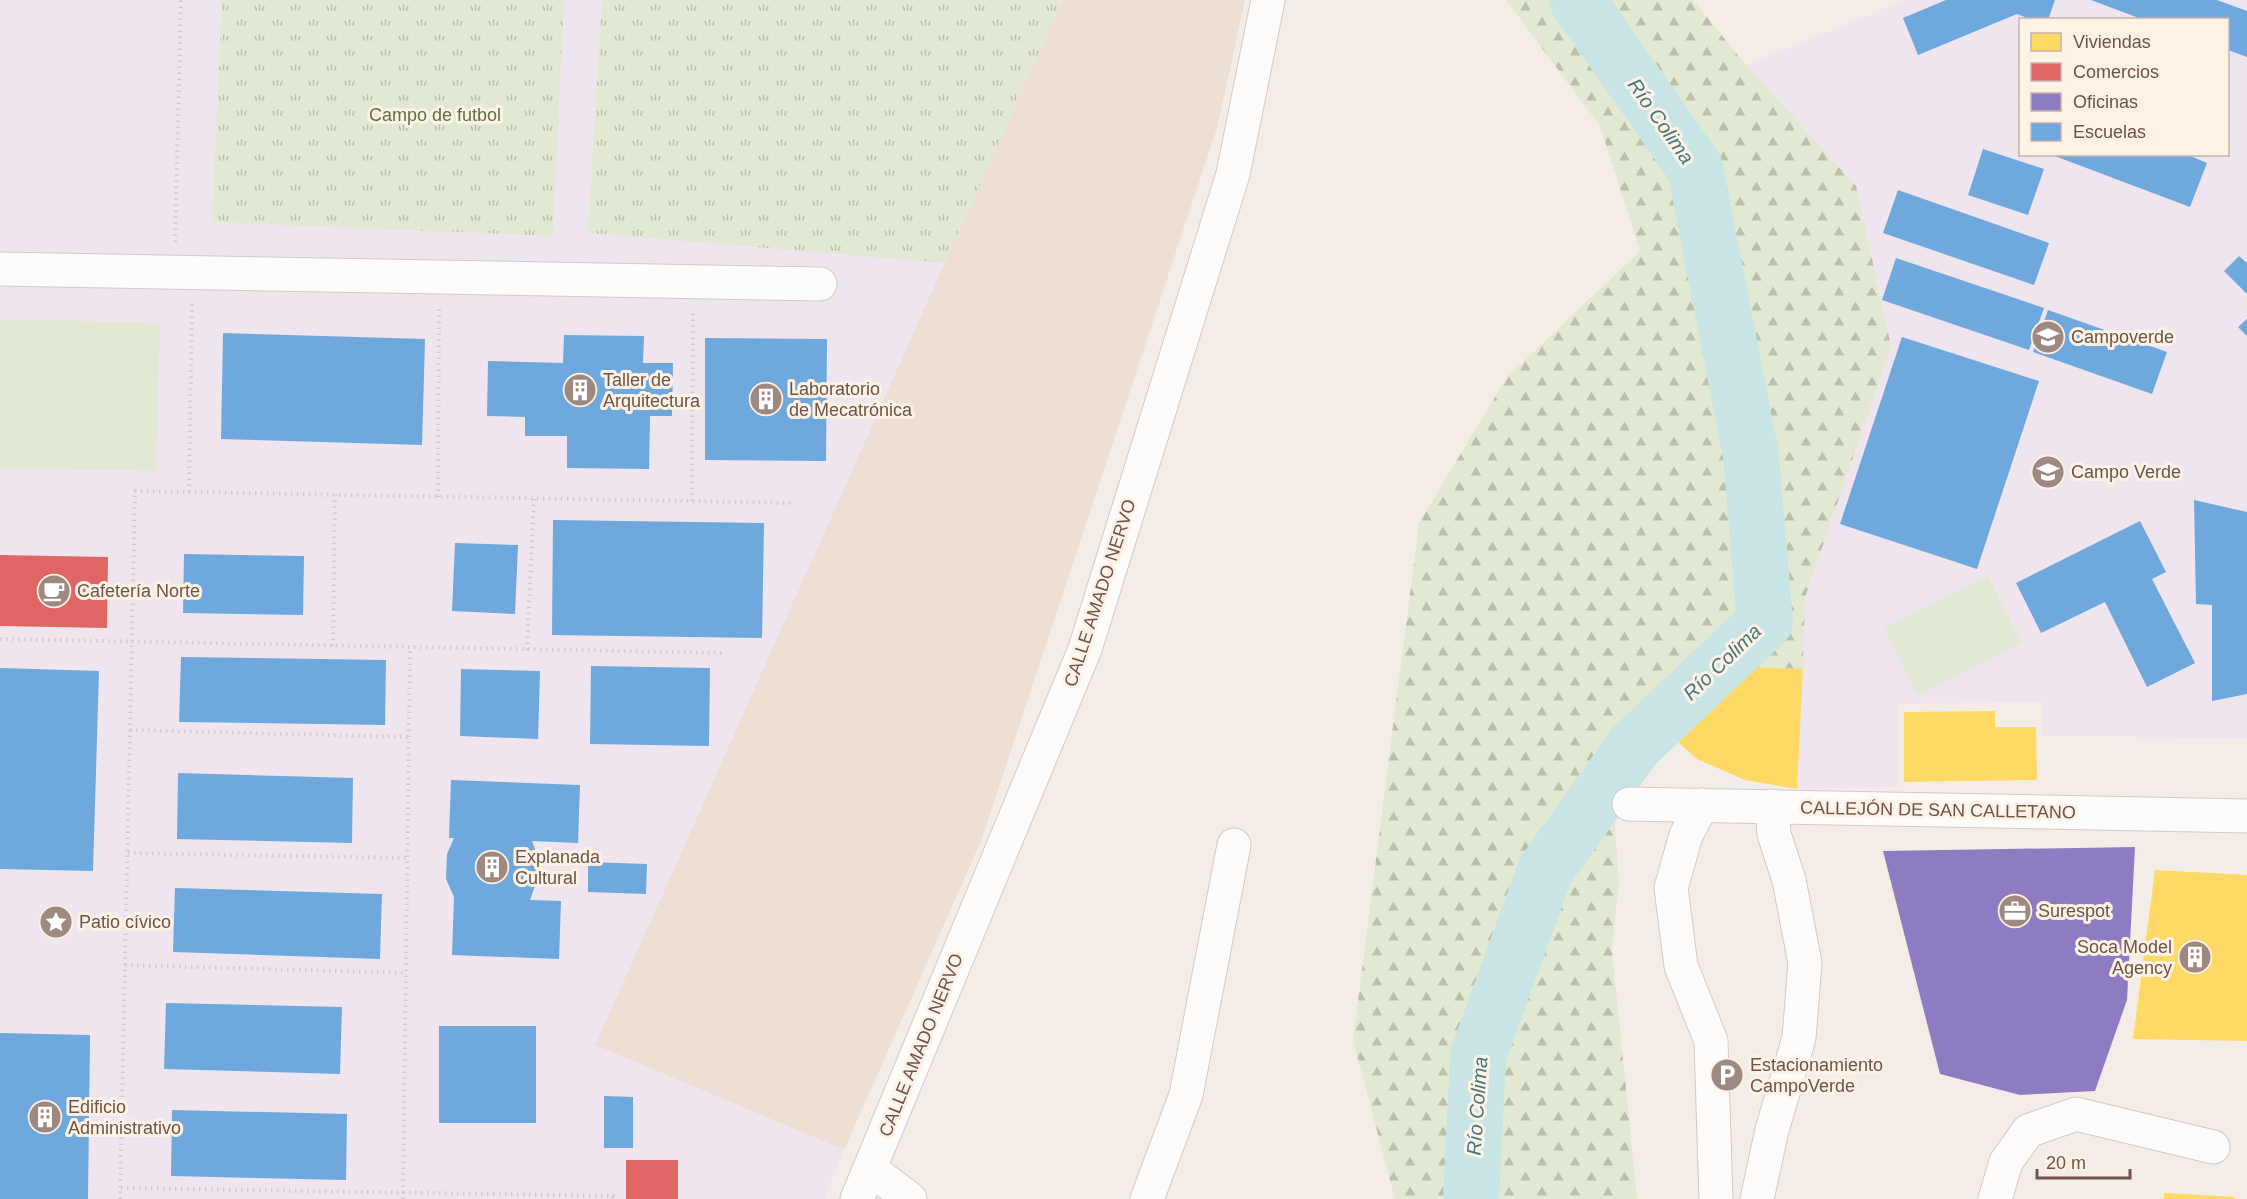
<svg xmlns="http://www.w3.org/2000/svg" width="2247" height="1199" font-family="Arial,sans-serif">
  <defs>
    <pattern id="grass-tufts" width="24" height="20" patternUnits="userSpaceOnUse" patternTransform="scale(1.5)"><rect width="24" height="20" fill="#e2e9d2"/><path d="M3 7l-1-3M5 7V3M7 7l1-3M15 17l-1-3M17 17v-4M19 17l1-3" fill="none" stroke="#bbbfac"/></pattern>
    <pattern id="forest-firs" width="22" height="20" patternUnits="userSpaceOnUse" patternTransform="scale(1.5)"><rect width="22" height="20" fill="#e2e9d2"/><path d="M5 1l3.5 6h-7zM16 11l3.5 6h-7z" fill="#bbbfac"/></pattern>
  </defs>
  <rect width="100%" height="100%" fill="#f4ede7"/>
  <path fill="#eddfd4" d="M 1062,0 L 1245,0 L 1217,128 L 981,841 L 844,1150 L 595,1045 Z"/>
  <path fill="#eee5ef" fill-rule="evenodd" d="M 0,0 L 1062,0 L 595,1045 L 844,1150 L 824,1199 L 0,1199 Z
    M 1905,0 L 2247,0 L 2247,738 L 2043,736 L 2043,702 L 1898,704 L 1897,787 L 1797,789 L 1805,598 L 1891,346 L 1746,65 ZM 2020,20 L 2228,20 L 2228,154 L 2020,154 Z"/>
  <path fill="url(#grass-tufts)" d="M 222,0 L 564,0 L 553,236 L 212,222 Z
    M 602,0 L 1062,0 L 945,263 L 588,233 Z"/>
  <path fill="url(#forest-firs)" d="M 1506,0 L 1693,0 L 1746,65 L 1856,186 L 1891,346 L 1805,598 L 1803,669 L 1739,667 L 1612,786 L 1619,883 L 1612,950 L 1637,1199 L 1395,1199 L 1353,1040 L 1419,523 L 1507,377 L 1640,251 L 1600,126 Z"/>
  <path fill="#e2e9d2" d="M 0,319 L 160,323 L 156,471 L 0,468 Z
    M 1988,576 L 2022,643 L 1918,695 L 1884,628 Z"/>
  <path fill="#ffd966" d="M 1739,667 L 1803,669 L 1797,789 L 1745,780 L 1697,759 L 1669,734 Z
    M 1995,711 L 1995,727 L 2036,727 L 2037,780 L 1904,782 L 1904,712 Z
    M 2155,870 L 2247,875 L 2247,1041 L 2133,1039 Z
    M 2164,1193 L 2235,1197 L 2235,1199 L 2164,1199 Z"/>
  <path fill="#e06666" d="M 0,555 L 108,557 L 107,628 L 0,626 Z
    M 626,1160 L 678,1160 L 678,1199 L 626,1199 Z"/>
  <path fill="#8e7cc3" d="M 2135,847 L 2127,1000 L 2095,1091 L 2020,1095 L 1940,1074 L 1883,851 Z"/>
  <path fill="#6fa8dc" d="M 1946,0 L 2055,0 L 2048,20 L 2032,20 L 2017,14 L 1918,55 L 1903,18 Z
    M 2091,0 L 2217,0 L 2247,11 L 2247,57 L 2228,50 L 2228,20 L 2144,20 Z
    M 1983,149 L 2044,169 L 2028,215 L 1968,195 Z
    M 2186,154 L 2207,163 L 2190,207 L 2052,155 Z
    M 1898,190 L 2049,243 L 2034,285 L 1883,233 Z
    M 2239,256 L 2247,263 L 2247,294 L 2224,271 Z
    M 1896,258 L 2044,308 L 2029,350 L 1882,300 Z
    M 2048,310 L 2167,352 L 2152,394 L 2033,352 Z
    M 2247,319 L 2247,336 L 2238,327 Z
    M 223,333 L 425,339 L 422,445 L 221,439 Z
    M 564,335 L 644,336 L 643,363 L 673,363 L 672,416 L 650,416 L 649,469 L 567,468 L 567,436 L 525,436 L 525,417 L 487,416 L 488,361 L 563,363 Z
    M 1902,337 L 2039,381 L 1977,569 L 1840,524 Z
    M 705,338 L 827,339 L 826,461 L 705,460 Z
    M 2194,500 L 2247,512 L 2247,694 L 2212,701 L 2212,605 L 2196,604 Z
    M 553,520 L 764,523 L 762,638 L 552,635 Z
    M 2140,521 L 2166,572 L 2152,579 L 2195,663 L 2147,687 L 2105,602 L 2041,633 L 2016,583 Z
    M 455,543 L 518,545 L 515,614 L 452,611 Z
    M 184,554 L 304,556 L 303,615 L 183,613 Z
    M 181,657 L 386,660 L 385,725 L 179,722 Z
    M 591,666 L 710,668 L 709,746 L 590,744 Z
    M 0,668 L 99,671 L 93,871 L 0,869 Z
    M 461,669 L 540,671 L 538,739 L 460,736 Z
    M 178,773 L 353,778 L 352,843 L 177,839 Z
    M 451,780 L 580,785 L 578,843 L 532,841 L 537,855 L 536,883 L 530,900 L 561,901 L 559,959 L 452,955 L 454,897 L 446,879 L 447,854 L 454,838 L 449,838 Z
    M 588,862 L 647,864 L 646,894 L 588,892 Z
    M 175,888 L 382,894 L 380,959 L 173,952 Z
    M 166,1003 L 342,1007 L 340,1074 L 164,1069 Z
    M 439,1026 L 536,1026 L 536,1123 L 439,1123 Z
    M 0,1033 L 90,1035 L 88,1199 L 0,1199 Z
    M 604,1096 L 633,1097 L 633,1148 L 604,1148 Z
    M 172,1110 L 347,1114 L 346,1180 L 171,1176 Z"/>
  <g fill="none" stroke-linecap="round" stroke-linejoin="round">
    <path stroke="#c9e4e4" stroke-width="56" d="M 1471,1199 L 1478,1056 L 1545,871 L 1635,745 L 1765,622 L 1751,456 L 1695,168 L 1577,0"/>
    <defs>
      <path id="minor" d="M 0,269 L 820,284
        M 1629,804 L 2247,816
        M 1702,805 L 1686,835 L 1671,888 L 1681,966 L 1711,1041 L 1716,1199
        M 870,1169 L 910,1199
        M 857,1199 L 1085,649 L 1233,174 L 1268,0
        M 1147,1199 L 1186,1095 L 1234,845
        M 1757,1199 L 1772,1130 L 1799,1038 L 1805,963 L 1789,880 L 1774,834 L 1772,806
        M 1995,1199 L 2006,1162 L 2028,1131 L 2076,1114 L 2213,1147"/>
    </defs>
    <use href="#minor" stroke="#d3cac5" stroke-width="35"/>
    <path stroke="#d5ccc9" stroke-width="4" stroke-dasharray="1.5 4.5" stroke-linecap="butt" d="M 175,242 L 181,0
      M 189,492 L 192,304
      M 438,497 L 439,308
      M 692,501 L 693,312
      M 0,639 L 724,653
      M 333,646 L 335,495
      M 527,650 L 534,499
      M 130,730 L 409,737
      M 128,853 L 408,858
      M 125,965 L 406,973
      M 121,1188 L 613,1196 L 613,1199
      M 120,1199 L 135,491 L 792,503
      M 403,1199 L 410,647"/>
    <use href="#minor" stroke="#fdfcfb" stroke-width="33"/>
  </g>
  <defs>
    <symbol id="school-disc" viewBox="-11 -11 22 22"><circle r="9.5" fill="#9e8981" stroke="#fef2e6"/><path d="M0-5L7-2L0 1L-7-2ZM-4 1L0 2.5L4 1V4Q0 6-4 4Z" fill="#fff"/></symbol>
    <symbol id="building-disc" viewBox="-11 -11 22 22"><circle r="9.5" fill="#9e8981" stroke="#fef2e6"/><path d="M-4-6H4V6H1V3H-1V6H-4ZM-2.5-4.3h1.7v1.8h-1.7ZM.8-4.3h1.7v1.8H.8ZM-2.5-1h1.7V.8h-1.7ZM.8-1h1.7V.8H.8Z" fill="#fff"/></symbol>
    <symbol id="cafe-disc" viewBox="-11 -11 22 22"><circle r="9.5" fill="#9e8981" stroke="#fef2e6"/><path d="M-5.5-4.5H6V0H3Q3 3.5 0 3.5H-2.5Q-5.5 3.5-5.5 0ZM3-3.2v2h1.7v-2ZM-6 4.5H4V6H-6Z" fill="#fff"/></symbol>
    <symbol id="office-disc" viewBox="-11 -11 22 22"><circle r="9.5" fill="#9e8981" stroke="#fef2e6"/><path d="M-6-3h4V-5.5h4V-3h4V5H-6ZM-1-4.5V-3h2v-1.5ZM-6 0V1H6V0Z" fill="#fff"/></symbol>
    <symbol id="sight-disc" viewBox="-11 -11 22 22"><circle r="9.5" fill="#9e8981" stroke="#fef2e6"/><path d="M0-6L1.8-2.2L6-1.7L2.9 1.2L3.7 5.4L0 3.3L-3.7 5.4L-2.9 1.2L-6-1.7L-1.8-2.2Z" fill="#fff"/></symbol>
    <symbol id="parking-disc" viewBox="-11 -11 22 22"><circle r="9.5" fill="#9e8981" stroke="#fef2e6"/><path d="M-3.5-5.5H1a3.5 3.5 0 0 1 0 7H-1V5.5H-3.5ZM-1-3.4V-.6H.8a1.4 1.4 0 0 0 0-2.8Z" fill="#fff"/></symbol>
  </defs>
  <g fill-rule="evenodd">
    <use href="#school-disc" x="2029" y="318" width="38" height="38"/>
    <use href="#building-disc" x="561" y="371" width="38" height="38"/>
    <use href="#building-disc" x="747" y="380" width="38" height="38"/>
    <use href="#school-disc" x="2029" y="453" width="38" height="38"/>
    <use href="#cafe-disc" x="35" y="572" width="38" height="38"/>
    <use href="#building-disc" x="473" y="848" width="38" height="38"/>
    <use href="#office-disc" x="1996" y="892" width="38" height="38"/>
    <use href="#sight-disc" x="37" y="903" width="38" height="38"/>
    <use href="#building-disc" x="2176" y="938" width="38" height="38"/>
    <use href="#parking-disc" x="1708" y="1056" width="38" height="38"/>
    <use href="#building-disc" x="26" y="1098" width="38" height="38"/>
  </g>
  <g text-anchor="middle" dominant-baseline="central" stroke-width="6" stroke-linejoin="round" paint-order="stroke">
    <g font-size="18" fill="#577542" stroke="#fef2e6">
      <text x="435" y="115">Campo de futbol</text>
    </g>
    <g font-size="18" fill="#6f534a" stroke="#fef2e6" text-anchor="start">
      <text x="2071" y="337">Campoverde</text>
      <text x="603" y="380">Taller de<tspan x="603" dy="21">Arquitectura</tspan></text>
      <text x="789" y="389">Laboratorio<tspan x="789" dy="21">de Mecatrónica</tspan></text>
      <text x="2071" y="472">Campo Verde</text>
      <text x="77" y="591">Cafetería Norte</text>
      <text x="515" y="857">Explanada<tspan x="515" dy="21">Cultural</tspan></text>
      <text x="2038" y="911">Surespot</text>
      <text x="79" y="922">Patio cívico</text>
      <text x="2172" y="947" text-anchor="end">Soca Model<tspan x="2172" dy="21">Agency</tspan></text>
      <text x="1750" y="1065">Estacionamiento<tspan x="1750" dy="21">CampoVerde</tspan></text>
      <text x="68" y="1107">Edificio<tspan x="68" dy="21">Administrativo</tspan></text>
    </g>
    <g font-size="18" fill="#6f534a" stroke="#fef2e6">
      <text transform="translate(1100 593) rotate(-72)">CALLE AMADO NERVO</text>
      <text transform="translate(1938 810) rotate(1)">CALLEJÓN DE SAN CALLETANO</text>
      <text transform="translate(921 1045) rotate(-68)">CALLE AMADO NERVO</text>
    </g>
    <g font-size="20" font-style="italic" fill="#42787b" stroke="#fef2e6">
      <text transform="translate(1661 121) rotate(55)">Río Colima</text>
      <text transform="translate(1722 662) rotate(-44)">Río Colima</text>
      <text transform="translate(1477 1106) rotate(-86)">Río Colima</text>
    </g>
  </g>
  <rect x="2019" y="18" width="210" height="138" fill="#fef2e6" stroke="#c5b2a8" stroke-width="1.5"/>
  <rect x="2031" y="33" width="30" height="18" fill="#ffd966" stroke="#c5b2a8" stroke-width="1.5"/>
  <text x="2073" y="48" font-size="18" fill="#6f534a">Viviendas</text>
  <rect x="2031" y="63" width="30" height="18" fill="#e06666" stroke="#c5b2a8" stroke-width="1.5"/>
  <text x="2073" y="78" font-size="18" fill="#6f534a">Comercios</text>
  <rect x="2031" y="93" width="30" height="18" fill="#8e7cc3" stroke="#c5b2a8" stroke-width="1.5"/>
  <text x="2073" y="108" font-size="18" fill="#6f534a">Oficinas</text>
  <rect x="2031" y="123" width="30" height="18" fill="#6fa8dc" stroke="#c5b2a8" stroke-width="1.5"/>
  <text x="2073" y="138" font-size="18" fill="#6f534a">Escuelas</text>
  <path d="M2037 1169v9h93v-9" fill="none" stroke="#6f534a" stroke-width="3"/>
  <text x="2046" y="1169" font-size="18" fill="#6f534a" stroke="#fef2e6" stroke-width="4.5" paint-order="stroke">20 m</text>
</svg>
